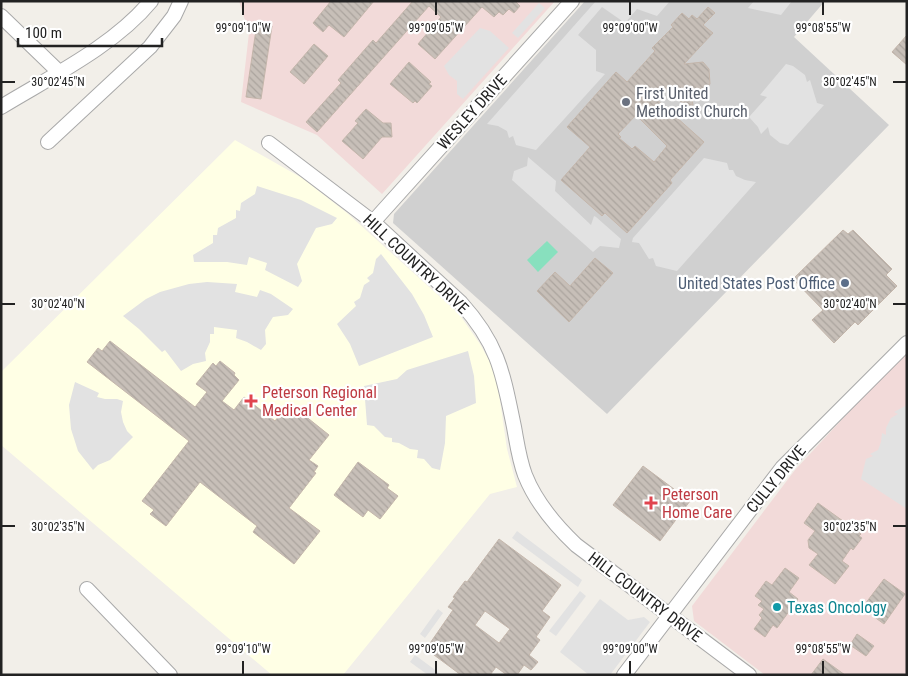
<svg xmlns="http://www.w3.org/2000/svg" width="908" height="676" font-family="'Roboto Condensed',sans-serif">
  <defs>
    <pattern id="building-back-hatch" width="6" height="6" patternUnits="userSpaceOnUse" patternTransform="scale(1.25)"><rect width="6" height="6" fill="#c7bfb8"/><path d="M-1 5l2 2M0 0l6 6M5-1l2 2" fill="none" stroke="#aba49e"/></pattern>
  </defs>
  <rect width="100%" height="100%" fill="#f2efe9"/>
  <path fill="#f2dad9" d="M 239,1 L 555,1 L 382,194 L 317,135 L 241,102 L 249,33 Z
    M 907,352 L 907,675 L 765,675 L 694,621 L 692,606 L 795,470 L 873,386 Z"/>
  <path fill="#ffffe5" d="M 235,140 L 302,178 L 347,213 L 459,314 L 480,344 L 491,364 L 498,387 L 507,449 L 517,487 L 490,494 L 343,675 L 272,675 L 1,445 L 1,372 Z"/>
  <path fill="#d0d0d0" d="M 585,1 L 825,1 L 794,37 L 889,125 L 607,414 L 393,223 L 394,214 Z"/>
  <path fill="#88e0be" d="M 547,241 L 558,252 L 538,272 L 527,260 Z"/>
  <path fill="#e2e2e2" d="M 596,1 L 670,1 L 657,16 L 637,9 L 625,23 L 602,7 L 578,35 L 596,50 L 596,71 L 605,74 L 536,150 L 516,145 L 513,136 L 509,138 L 507,131 L 498,126 L 487,124 Z
    M 754,1 L 792,1 L 781,15 L 748,8 Z
    M 539,3 L 545,8 L 518,38 L 512,33 Z
    M 480,28 L 490,31 L 509,48 L 463,99 L 457,94 L 457,81 L 449,75 L 444,66 Z
    M 786,64 L 793,66 L 805,75 L 807,82 L 810,80 L 817,103 L 824,105 L 788,145 L 780,143 L 770,135 L 768,127 L 761,134 L 758,127 L 749,117 L 767,97 L 760,95 Z
    M 528,157 L 556,181 L 555,191 L 591,225 L 594,216 L 596,217 L 621,239 L 619,248 L 600,246 L 593,252 L 512,180 L 514,171 L 527,166 Z
    M 704,158 L 727,163 L 729,170 L 733,170 L 736,176 L 745,180 L 756,182 L 677,271 L 656,266 L 653,258 L 649,259 L 639,243 L 632,242 L 633,238 Z
    M 257,186 L 301,200 L 337,218 L 332,224 L 316,228 L 297,264 L 302,281 L 298,287 L 265,270 L 267,263 L 249,257 L 247,265 L 227,262 L 194,262 L 193,255 L 213,243 L 213,235 L 217,235 L 218,228 L 236,218 L 236,210 L 240,211 L 241,203 L 255,194 Z
    M 381,254 L 412,294 L 424,315 L 433,337 L 359,366 L 350,344 L 337,324 L 356,306 L 354,302 L 360,298 L 364,285 L 370,281 L 367,278 L 373,273 L 376,259 Z
    M 207,282 L 237,284 L 235,292 L 257,297 L 260,290 L 271,294 L 293,309 L 288,315 L 273,317 L 265,330 L 266,344 L 261,350 L 247,342 L 236,338 L 237,330 L 214,327 L 214,334 L 210,334 L 210,342 L 205,353 L 206,361 L 193,364 L 181,371 L 165,350 L 162,352 L 139,329 L 123,316 L 146,299 L 160,292 L 189,284 Z
    M 468,351 L 474,376 L 476,403 L 446,416 L 445,443 L 440,470 L 432,468 L 424,459 L 417,458 L 418,450 L 410,449 L 399,443 L 392,442 L 392,438 L 385,437 L 374,426 L 367,425 L 364,386 L 397,379 L 407,370 Z
    M 75,382 L 99,393 L 97,397 L 105,399 L 117,399 L 123,401 L 121,412 L 123,422 L 127,431 L 133,437 L 110,460 L 98,465 L 93,470 L 78,451 L 71,429 L 69,405 Z
    M 907,405 L 907,509 L 861,479 L 866,459 L 873,456 L 870,454 L 878,450 L 881,442 L 882,433 L 886,435 L 886,428 L 891,418 L 898,414 L 894,412 Z
    M 517,531 L 582,580 L 578,587 L 512,538 Z
    M 580,591 L 586,596 L 556,636 L 549,631 Z
    M 600,599 L 628,620 L 644,617 L 650,622 L 610,675 L 589,675 L 560,652 Z
    M 438,609 L 443,613 L 425,638 L 420,634 Z
    M 415,655 L 442,675 L 428,675 L 410,662 Z"/>
  <path fill="url(#building-back-hatch)" stroke="#c4b6ab" fill-rule="evenodd" d="M 331,1 L 374,1 L 344,37 L 329,25 L 323,32 L 313,23 Z
    M 413,1 L 515,1 L 520,6 L 514,13 L 509,9 L 503,15 L 499,12 L 494,17 L 482,7 L 435,59 L 418,44 L 441,17 L 429,6 L 317,132 L 306,122 L 341,83 L 338,80 L 373,40 L 376,43 Z
    M 708,7 L 715,13 L 703,25 L 713,33 L 684,64 L 703,62 L 709,69 L 710,84 L 706,89 L 700,89 L 692,98 L 693,105 L 685,105 L 664,87 L 656,99 L 704,142 L 670,180 L 672,183 L 627,233 L 605,213 L 602,216 L 561,180 L 590,147 L 567,127 L 616,72 L 627,82 L 655,51 L 652,48 L 673,27 L 671,25 L 682,13 L 689,19 L 692,15 L 697,19 ZM 636,115 L 667,146 L 654,162 L 635,146 L 632,149 L 619,138 L 621,137 L 618,134 Z
    M 257,23 L 272,26 L 261,99 L 246,97 Z
    M 907,35 L 907,65 L 892,52 Z
    M 314,44 L 328,56 L 304,84 L 290,72 Z
    M 409,62 L 431,82 L 429,84 L 432,86 L 417,103 L 415,101 L 413,103 L 390,84 Z
    M 366,109 L 383,123 L 391,123 L 392,137 L 382,137 L 363,159 L 342,141 L 358,123 L 355,121 Z
    M 843,230 L 848,234 L 853,230 L 892,269 L 886,275 L 897,286 L 858,325 L 855,322 L 834,343 L 812,320 L 823,310 L 793,279 Z
    M 595,258 L 613,273 L 569,322 L 537,291 L 555,272 L 570,286 Z
    M 110,341 L 195,407 L 207,392 L 196,384 L 213,363 L 216,366 L 220,361 L 235,373 L 234,375 L 239,380 L 222,401 L 234,410 L 244,397 L 275,421 L 289,403 L 329,435 L 309,460 L 318,466 L 314,472 L 316,473 L 289,508 L 320,531 L 294,564 L 253,532 L 257,526 L 200,482 L 166,526 L 150,514 L 154,510 L 142,501 L 189,441 L 87,362 L 98,348 L 102,351 Z
    M 358,462 L 389,485 L 387,488 L 398,496 L 380,519 L 368,510 L 363,517 L 334,495 Z
    M 643,466 L 690,501 L 660,541 L 613,505 Z
    M 818,503 L 861,534 L 859,536 L 862,538 L 853,550 L 851,548 L 842,561 L 849,566 L 835,584 L 809,565 L 818,554 L 809,548 L 808,540 L 815,531 L 804,523 Z
    M 499,539 L 561,585 L 542,611 L 550,617 L 536,637 L 540,640 L 529,655 L 538,662 L 531,670 L 524,665 L 517,675 L 507,675 L 496,667 L 490,675 L 461,675 L 426,649 L 453,610 L 448,607 L 455,598 L 453,597 L 465,581 L 467,582 ZM 485,611 L 510,629 L 499,643 L 475,625 Z
    M 785,568 L 799,578 L 789,592 L 798,599 L 777,628 L 773,625 L 765,637 L 754,629 L 762,618 L 759,615 L 764,609 L 758,605 L 762,601 L 755,596 L 766,581 L 772,585 Z
    M 884,579 L 905,594 L 884,624 L 862,608 Z
    M 857,634 L 874,646 L 866,656 L 850,645 Z
    M 823,659 L 845,675 L 811,675 Z"/>
  <g fill="none" stroke-linecap="round" stroke-linejoin="round">
    <defs>
      <path id="minor" d="M 1,16 L 59,72
        M 1,107 C 50,77 114,46 151,1
        M 48,142 L 150,47 L 174,16 L 181,1
        M 269,143 L 373,222 L 461,303 C 499,345 503,374 514,427 C 517,443 519,459 525,475 C 536,503 555,525 576,545 L 749,675
        M 373,222 L 572,1
        M 87,589 L 170,675
        M 624,675 L 782,468 L 907,343"/>
    </defs>
    <use href="#minor" stroke="#a9a9a9" stroke-width="16"/>
    <use href="#minor" stroke="#fff" stroke-width="14"/>
  </g>
  <path fill="none" stroke="#222" stroke-width="2" d="M 243,2 L 243,15M 436,2 L 436,15M 630,2 L 630,15M 823,2 L 823,15M 2,82 L 15,82M 893,82 L 906,82M 2,304 L 15,304M 893,304 L 906,304M 2,526 L 15,526M 893,526 L 906,526M 243,661 L 243,674M 436,661 L 436,674M 630,661 L 630,674M 823,661 L 823,674"/>
  <circle fill="#6b7280" stroke="#fff" stroke-width="2" cx="626" cy="102" r="5"/>
  <circle fill="#5c6f8a" stroke="#fff" stroke-width="2" cx="845" cy="283" r="5"/>
  <g fill="#e0444e" stroke="#fff" stroke-width="2">
    <path d="M248.5 393.5h5v5h5v5h-5v5h-5v-5h-5v-5h5z"/>
    <path d="M648.5 495.5h5v5h5v5h-5v5h-5v-5h-5v-5h5z"/>
  </g>
  <circle fill="#0f9aa8" stroke="#fff" stroke-width="2" cx="777" cy="607" r="5"/>
  <g text-anchor="middle" dominant-baseline="central" stroke-width="4.5" stroke-linejoin="round" paint-order="stroke">
    <g font-size="16" fill="#5b616d" stroke="#fff" text-anchor="start">
      <text x="636" y="93">First United<tspan x="636" dy="18">Methodist Church</tspan></text>
    </g>
    <g font-size="16" fill="#222" stroke="#fff">
      <text transform="translate(472 112) rotate(-48)">WESLEY DRIVE</text>
      <text transform="translate(416 264) rotate(43)">HILL COUNTRY DRIVE</text>
      <text transform="translate(776 479) rotate(-50)">CULLY DRIVE</text>
      <text transform="translate(645 597) rotate(37)">HILL COUNTRY DRIVE</text>
    </g>
    <g font-size="16" fill="#4e5e75" stroke="#fff" text-anchor="end">
      <text x="835" y="283">United States Post Office</text>
    </g>
    <g font-size="16" fill="#be3a42" stroke="#fff" text-anchor="start">
      <text x="262" y="392">Peterson Regional<tspan x="262" dy="18">Medical Center</tspan></text>
      <text x="662" y="494">Peterson<tspan x="662" dy="18">Home Care</tspan></text>
    </g>
    <g font-size="16" fill="#0d838f" stroke="#fff" text-anchor="start">
      <text x="787" y="607">Texas Oncology</text>
    </g>
  </g>
  <g font-size="12" text-anchor="middle" fill="#222" stroke="#fff" stroke-width="4.5" stroke-linejoin="round" paint-order="stroke">
    <text x="243" y="32">99°09'10"W</text>
    <text x="436" y="32">99°09'05"W</text>
    <text x="630" y="32">99°09'00"W</text>
    <text x="823" y="32">99°08'55"W</text>
    <text x="58" y="86">30°02'45"N</text>
    <text x="850" y="86">30°02'45"N</text>
    <text x="58" y="308">30°02'40"N</text>
    <text x="850" y="308">30°02'40"N</text>
    <text x="58" y="531">30°02'35"N</text>
    <text x="850" y="531">30°02'35"N</text>
    <text x="243" y="653">99°09'10"W</text>
    <text x="436" y="653">99°09'05"W</text>
    <text x="630" y="653">99°09'00"W</text>
    <text x="823" y="653">99°08'55"W</text>
  </g>
  <rect width="908" height="676" fill="none" stroke="#222222" stroke-width="5"/>
  <path d="M18 38v8h144v-8" fill="none" stroke="#222222" stroke-width="2.5"/>
  <text x="25" y="38" font-size="15" fill="#222222" stroke="#ffffff" stroke-width="4" paint-order="stroke">100 m</text>
</svg>
